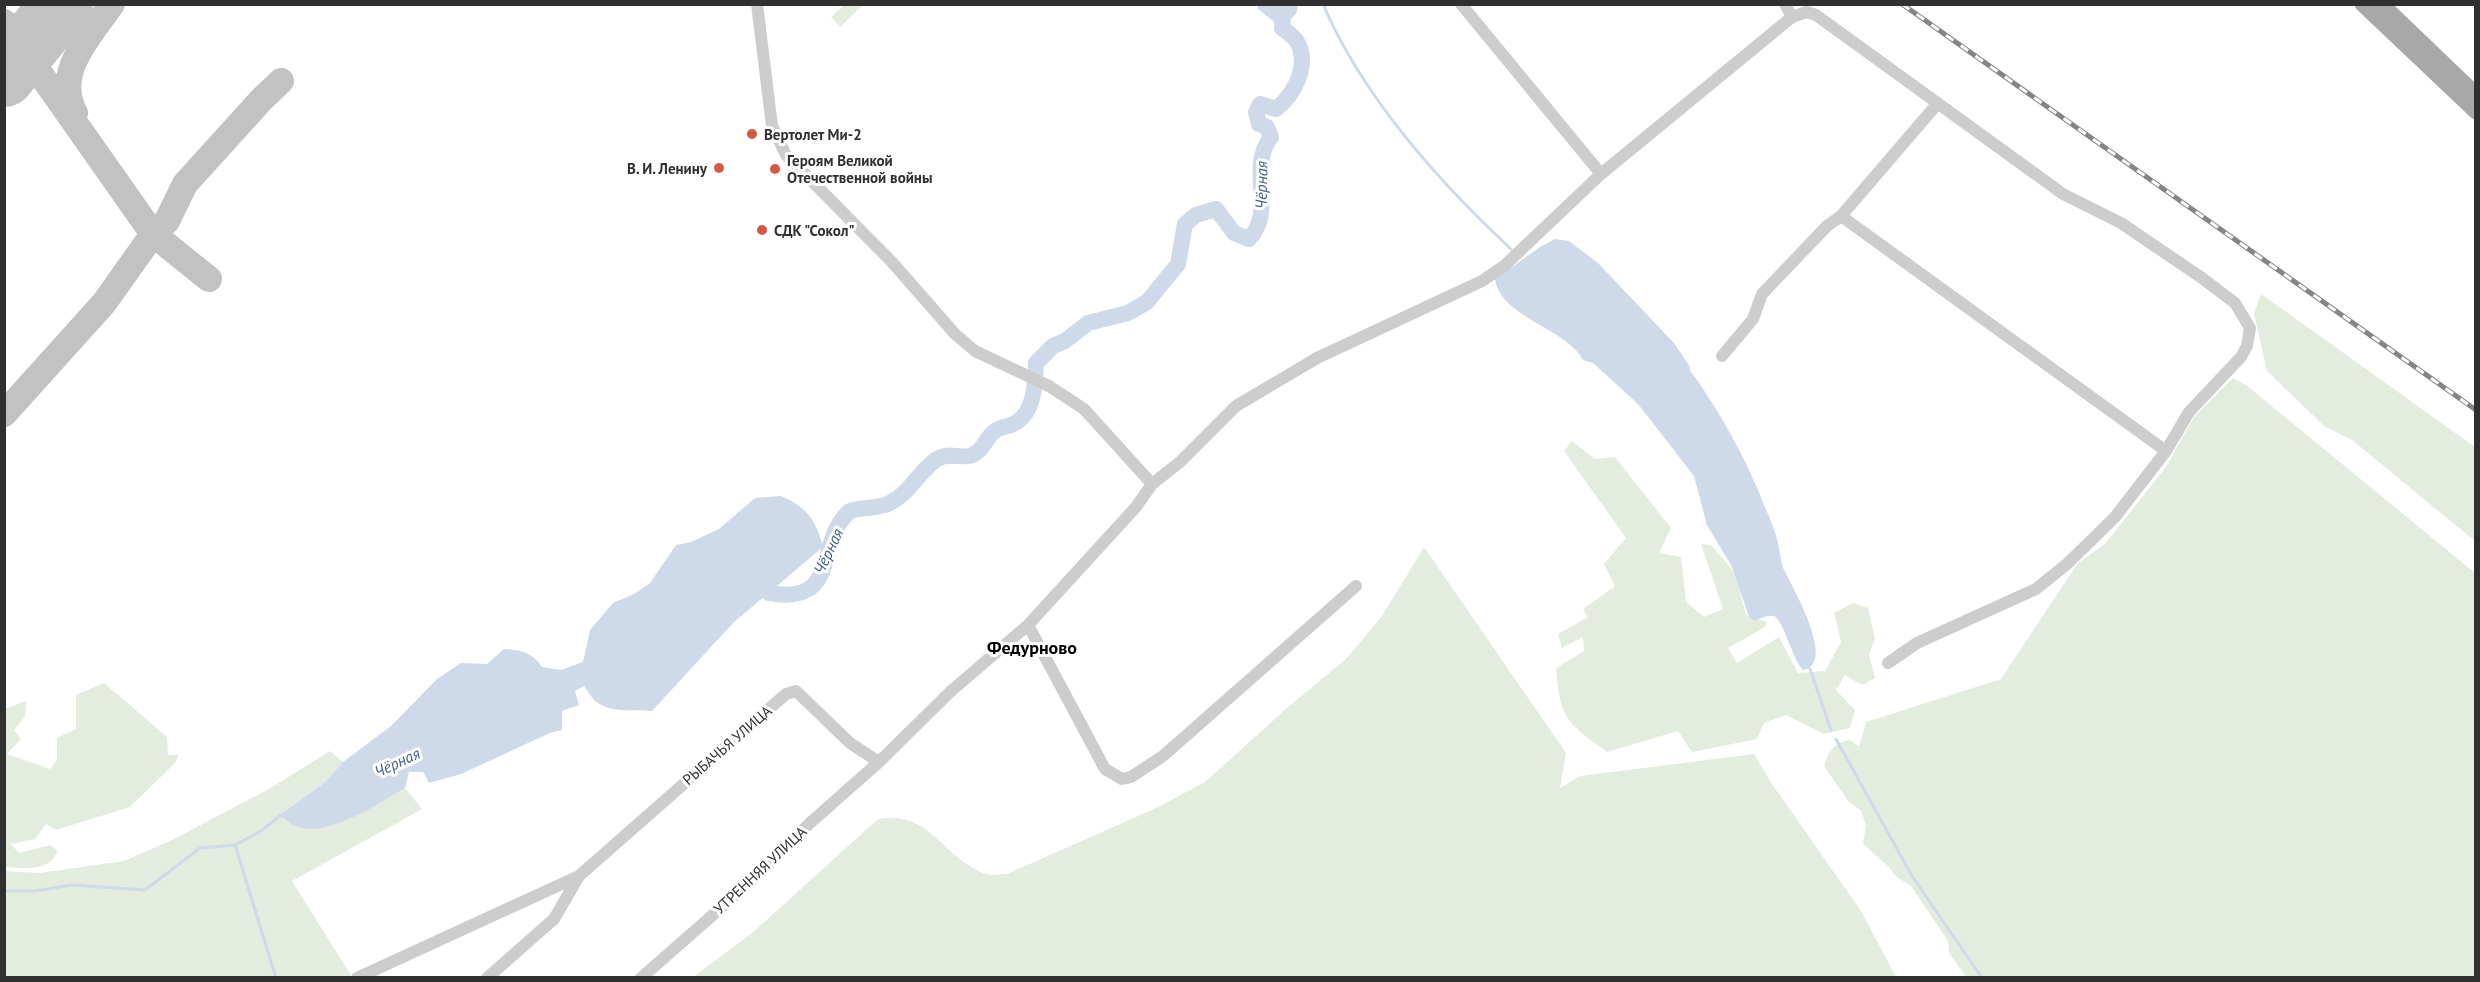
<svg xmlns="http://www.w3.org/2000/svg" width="2480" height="982" font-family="'PT Sans',sans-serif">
  <rect width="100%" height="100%" fill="#fff"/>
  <path fill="#e4ece0" d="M 844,5 L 862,6 L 840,27 L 831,17 Z
    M 2261,294 L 2475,447 L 2475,541 L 2352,440 L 2324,426 L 2267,371 L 2254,314 Z
    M 2233,378 L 2246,385 L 2475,573 L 2475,977 L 1966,977 L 1949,953 L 1948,941 L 1911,886 L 1895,876 L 1890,868 L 1863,844 L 1866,825 L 1861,811 L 1848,801 L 1824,766 C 1828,752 1834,742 1850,740 L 1859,747 L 1866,722 L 2001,679 L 2078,563 L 2105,544 L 2166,467 L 2194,417 Z
    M 1572,441 L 1595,459 L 1615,457 L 1671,528 L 1659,553 L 1681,557 L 1686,602 L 1704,617 L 1723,609 L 1701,544 L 1711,545 L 1735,573 L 1746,615 L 1767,622 L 1765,627 L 1728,648 L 1737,663 L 1779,637 L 1798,673 L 1825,671 L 1841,642 L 1834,613 L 1853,603 L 1868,608 L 1875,638 L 1869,655 L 1875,678 L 1862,685 L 1845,675 L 1836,690 L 1855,710 L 1850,728 L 1824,734 L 1786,715 L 1764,723 L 1757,739 L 1692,752 L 1678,731 L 1607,752 C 1567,723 1560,719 1556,668 L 1584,651 L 1583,637 L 1562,648 L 1558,634 L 1588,617 L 1583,609 L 1615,586 L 1604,564 L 1626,538 L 1564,451 Z
    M 1424,547 L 1566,753 L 1560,788 L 1580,776 L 1754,754 L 1772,784 L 1861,911 L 1896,977 L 693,977 L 752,933 L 878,819 C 930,810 941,856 983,873 C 990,876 1000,874 1007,874 L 1154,809 L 1205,782 L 1288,707 L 1346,659 L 1382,616 Z
    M 104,683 L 167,737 L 168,755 L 179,755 L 175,763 L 130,807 L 56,830 L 46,824 L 35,839 L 11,844 L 19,853 L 50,845 L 58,851 C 47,873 26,868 5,867 L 5,709 L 26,701 L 25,717 L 14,730 L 21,739 L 7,754 L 50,769 L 57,760 L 57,738 L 76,729 L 76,695 Z
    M 330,751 L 343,762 L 325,782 L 280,815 L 388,798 L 405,788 L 422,809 L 292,881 L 352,977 L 5,978 L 5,871 L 40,873 L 124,861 L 170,841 L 269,789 Z"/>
  <path fill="#ced9e9" d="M 1258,5 L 1258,4 L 1298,5 L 1296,14 L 1282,28 L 1258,9 Z
    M 1555,239 L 1569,241 L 1598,263 L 1674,343 L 1690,367 L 1690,370 C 1720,412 1745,456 1764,505 C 1769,516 1774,528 1777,539 C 1780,549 1780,561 1784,570 C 1793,588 1837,664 1803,670 C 1792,659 1783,617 1773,616 C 1767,615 1759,619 1754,621 L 1749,617 L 1732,567 L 1707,525 L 1694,476 L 1638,404 L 1593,363 L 1583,360 C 1565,327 1501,318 1495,279 L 1540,247 Z
    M 781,496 C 807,507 816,520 823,547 L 734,622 L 652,711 C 633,709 612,714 595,701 C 591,697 587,690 584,686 L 575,691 L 579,705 L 562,711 L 562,730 L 550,733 L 461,774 L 429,783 L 423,772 L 409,772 L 405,788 C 381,802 324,840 296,826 C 290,824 285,819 280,815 L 325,782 L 343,762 L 391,726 L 437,679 L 461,663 L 487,664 L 504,649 C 521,650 532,652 542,667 L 561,670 L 583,662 L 590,630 L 613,603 L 634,594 L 650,583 L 676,545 L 691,542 L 719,529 L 755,498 Z"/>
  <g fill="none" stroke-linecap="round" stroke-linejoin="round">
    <path stroke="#ced9e9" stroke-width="3" d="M 1323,4 C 1362,95 1439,182 1511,249
      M 1810,669 L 1831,730
      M 1836,739 L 1912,876 L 1982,978
      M 235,845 L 276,978
      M 4,891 L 34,891 L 72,885 L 145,890 L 200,848 L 235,845 L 261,831 L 281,815"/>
    <path stroke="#ced9e9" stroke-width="16" d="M 769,593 C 842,606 814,541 850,511 C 862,507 879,509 890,503 C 910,493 919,471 937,459 C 948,452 958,458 969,456 C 983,453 985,438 995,431 C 1001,426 1010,427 1017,422 C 1035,410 1035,382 1036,363 L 1053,346 L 1065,341 L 1088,323 L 1128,313 L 1147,302 L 1178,264 L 1185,224 L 1196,215 L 1216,209 L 1234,233 L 1249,239 C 1277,209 1246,170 1271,137 L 1267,127 L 1259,124 L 1256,112 L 1260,104 L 1276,109 C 1295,94 1311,63 1296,40 C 1293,36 1286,31 1282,28 L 1284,4"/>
    <path stroke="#c2c2c2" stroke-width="26" d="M 4,22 L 153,234 L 209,279
      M 75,113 C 53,73 90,36 112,4
      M 4,414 L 104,303 L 153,234 L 167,221 L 185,184 L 262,99 L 281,81"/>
    <path stroke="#c2c2c2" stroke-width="62" d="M 4,76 L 62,4"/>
    <path stroke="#cdcdcd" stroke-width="12" d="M 757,4 L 772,126 L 786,155 L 891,261 L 955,334 L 975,351 L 1049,386 L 1084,409 L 1152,484
      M 1461,4 L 1601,174
      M 1785,4 L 1792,17
      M 1938,103 L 1841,216 L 2166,451
      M 1722,356 L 1753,319 L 1762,294 L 1827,226 L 1841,216
      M 1028,625 L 1105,769 L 1122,779 L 1131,777 L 1163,756 L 1356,586
      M 357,978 L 579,876 L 786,694 L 796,691 L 850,743 L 879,762
      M 487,978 L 554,919 L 579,876
      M 641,978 L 755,878 L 810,823 L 879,762 L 950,692 L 1028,625 L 1136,507 L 1152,484 L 1180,462 L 1236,406 L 1317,358 L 1482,281 L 1504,266 L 1601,174 L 1792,17 L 1807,12 L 1816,15 L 2063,194 L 2121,223 L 2202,278 L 2235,303 L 2250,328 L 2247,346 L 2241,357 L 2189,412 L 2166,451 L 2115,517 L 2067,564 L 2036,589 L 1917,643 L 1888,663"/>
    <path stroke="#a8a8a8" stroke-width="15" d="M 2362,4 L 2476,112
      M 2382,4 L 2476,94"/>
    <defs>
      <path id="rail" d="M 1902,4 L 2476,410"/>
    </defs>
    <use href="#rail" stroke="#858585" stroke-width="5"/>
    <use href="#rail" stroke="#fff" stroke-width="3" stroke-dasharray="9" stroke-linecap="butt"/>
  </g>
  <g fill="#d55845" stroke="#fff" stroke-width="2">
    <circle cx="752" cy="134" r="6"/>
    <circle cx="719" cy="168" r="6"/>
    <circle cx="775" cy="169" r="6"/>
    <circle cx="762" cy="230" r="6"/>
  </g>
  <g text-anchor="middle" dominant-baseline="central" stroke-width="6" stroke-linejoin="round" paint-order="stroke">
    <g font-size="15" font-weight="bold" fill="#303030" stroke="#fff" text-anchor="start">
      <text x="764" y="134">Вертолет Ми-2</text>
      <text x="787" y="160">Героям Великой<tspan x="787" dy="17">Отечественной войны</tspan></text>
      <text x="707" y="168" text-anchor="end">В. И. Ленину</text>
      <text x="774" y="230">СДК "Сокол"</text>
    </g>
    <g font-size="15" fill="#303030" stroke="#fff">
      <text transform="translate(727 745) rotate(-41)">РЫБАЧЬЯ УЛИЦА</text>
      <text transform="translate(760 870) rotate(-43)">УТРЕННЯЯ УЛИЦА</text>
    </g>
    <g font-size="16" font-style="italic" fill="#45628b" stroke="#fff">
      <text transform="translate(1261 185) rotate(-89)">Чёрная</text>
      <text transform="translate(828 551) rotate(-65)">Чёрная</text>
      <text transform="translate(397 762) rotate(-25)">Чёрная</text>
    </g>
    <g font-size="18" font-weight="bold" fill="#000" stroke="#fff">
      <text x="1032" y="647">Федурново</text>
    </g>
  </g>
  <rect width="2480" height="982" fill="none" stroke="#303030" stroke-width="12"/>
</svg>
